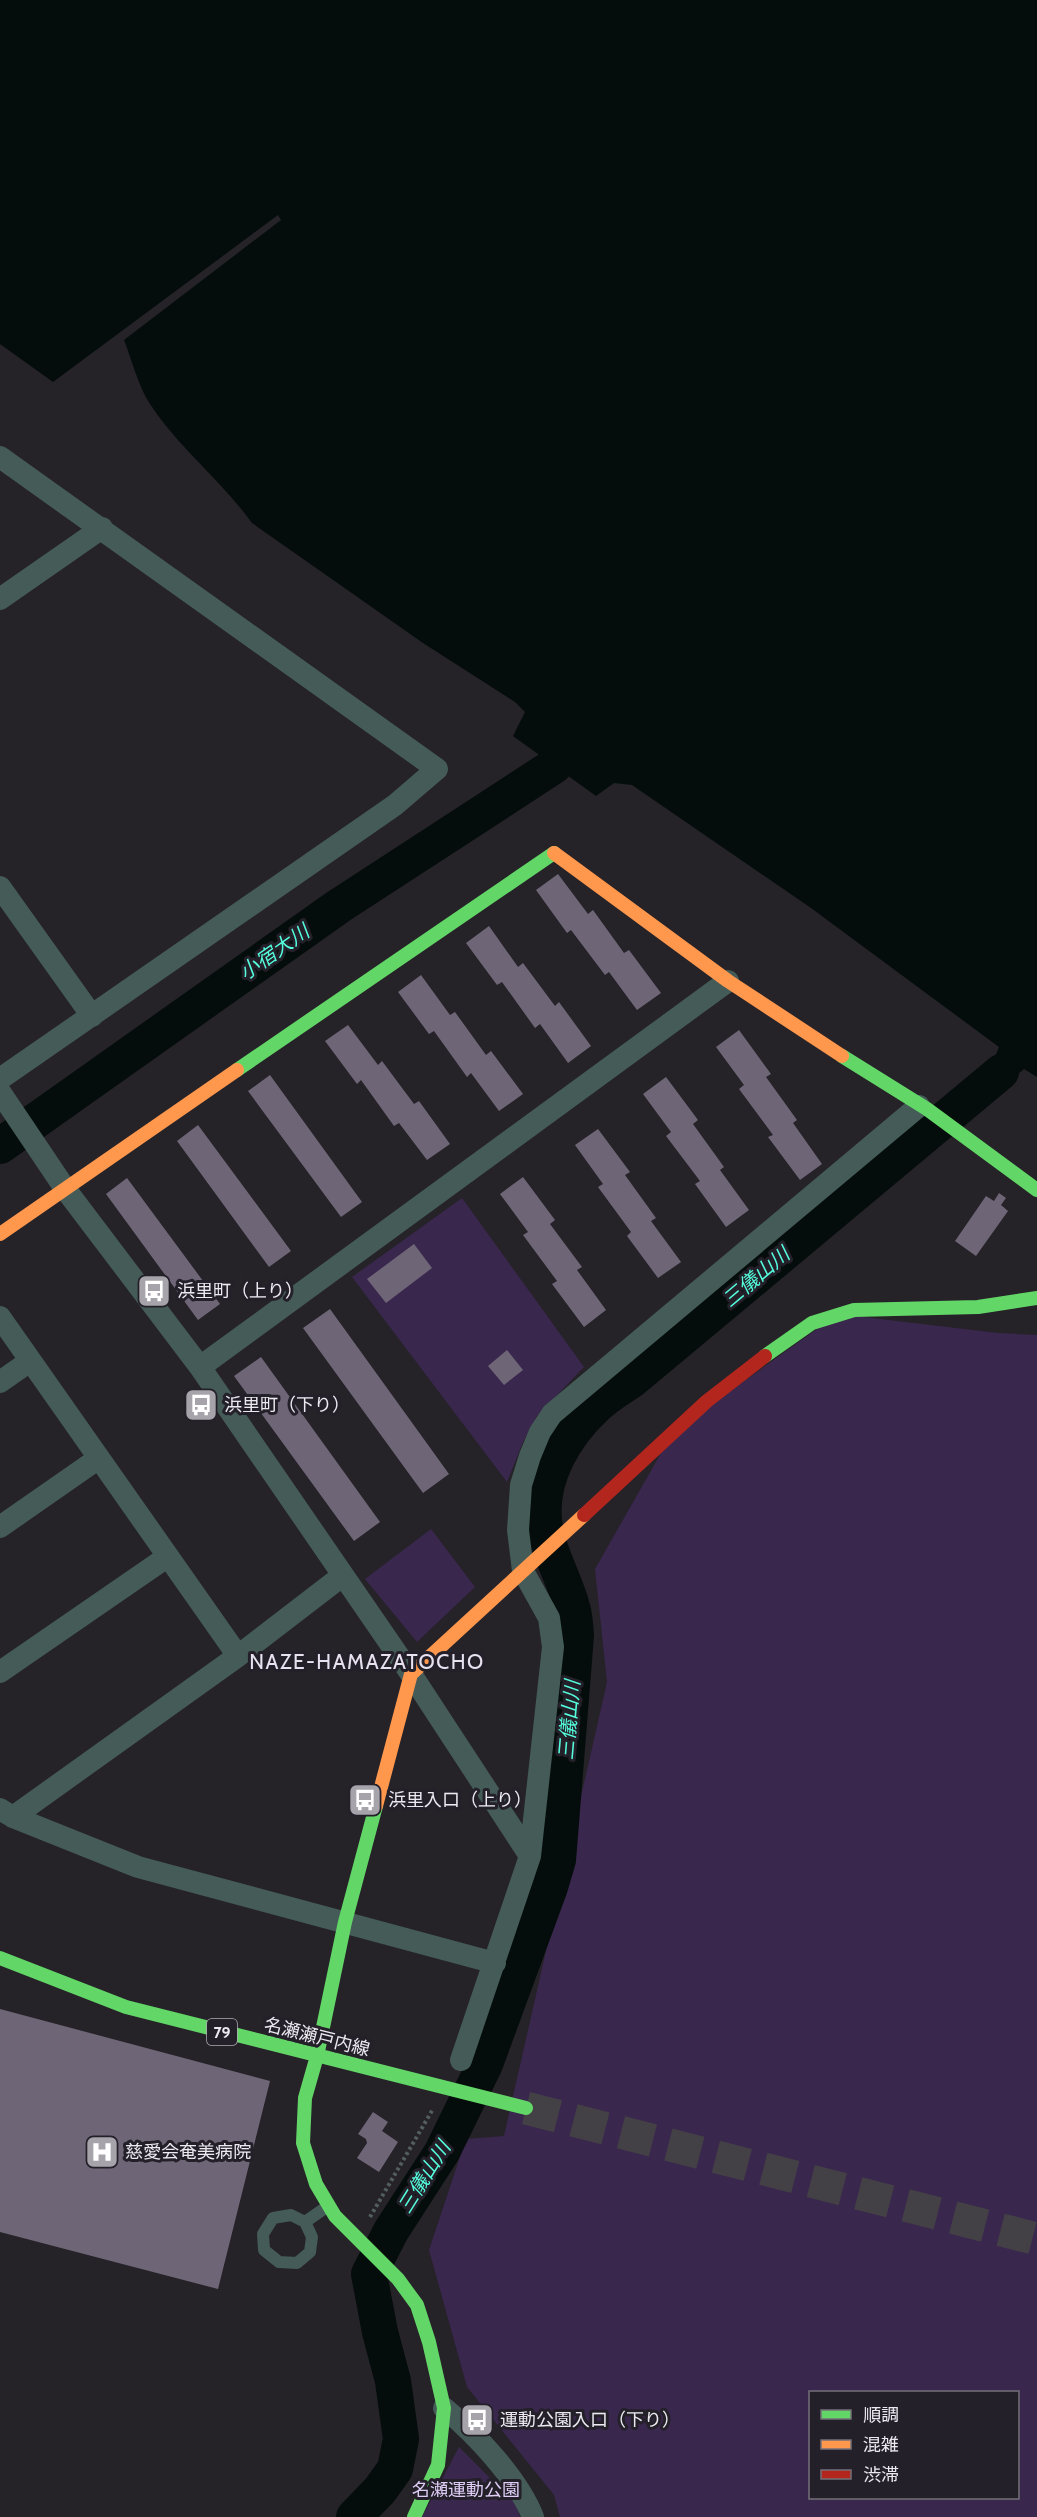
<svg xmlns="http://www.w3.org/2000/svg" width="1037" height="2517" font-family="Cabin,'Noto Sans JP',sans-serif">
  <rect width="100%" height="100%" fill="#252228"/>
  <path fill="#3a274d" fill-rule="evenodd" d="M 462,1198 L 584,1367 L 537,1416 L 523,1442 L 507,1482 L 352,1277 Z
    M 838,1314 L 998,1333 L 1037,1335 L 1037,2517 L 560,2517 L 554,2495 L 467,2387 L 429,2250 L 466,2139 L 504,2136 L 607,1682 L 595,1569 L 673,1432 ZM 810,2392 L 1018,2392 L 1018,2498 L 810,2498 Z
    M 431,1529 L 475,1587 L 417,1642 L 365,1579 Z
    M 459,2447 L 516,2504 L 520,2517 L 422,2517 Z"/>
  <path fill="#040d0b" d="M 0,0 L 1037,0 L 1037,1077 L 1024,1069 L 1011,1080 L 992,1064 L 999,1047 L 811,908 L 632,785 L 614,783 L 596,796 L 513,736 L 525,712 L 515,702 L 423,643 L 252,523 C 221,480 179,448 150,404 C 138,386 132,360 124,340 L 281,220 L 278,215 L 53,382 L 0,344 Z"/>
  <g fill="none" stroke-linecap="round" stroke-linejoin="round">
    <path stroke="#040d0b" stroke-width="36" d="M 0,1146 L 339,906 L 554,766
      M 354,2517 L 380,2490 L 395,2469 L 401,2439 L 393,2381 L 380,2332 L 369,2274 L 391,2231 L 442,2152 L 485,2064 L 550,1887 L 558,1860 L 576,1635 C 575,1626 575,1616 572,1607 C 565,1580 546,1549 544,1520 C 540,1477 565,1435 595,1407 C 606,1396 620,1388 632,1380 L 1001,1072"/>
  </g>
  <path fill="#6e6677" d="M 558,874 L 588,914 L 593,910 L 624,953 L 629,950 L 661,993 L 637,1010 L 609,972 L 605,975 L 571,930 L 567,933 L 536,890 Z
    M 489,926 L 518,967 L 523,963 L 555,1006 L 559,1002 L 591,1046 L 568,1063 L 540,1024 L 535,1028 L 502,982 L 497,985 L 466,943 Z
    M 421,975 L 450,1015 L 455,1012 L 486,1055 L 491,1051 L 523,1094 L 499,1111 L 471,1073 L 467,1077 L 434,1031 L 429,1034 L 398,992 Z
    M 348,1025 L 378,1065 L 382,1061 L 414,1104 L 419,1101 L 450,1144 L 427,1160 L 399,1123 L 394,1126 L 361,1080 L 357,1084 L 325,1041 Z
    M 739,1030 L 771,1074 L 766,1077 L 797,1120 L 793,1123 L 822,1164 L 800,1180 L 768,1137 L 773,1135 L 739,1089 L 744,1085 L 716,1047 Z
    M 270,1075 L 362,1202 L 341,1217 L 248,1091 Z
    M 666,1077 L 698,1120 L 693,1124 L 724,1167 L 720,1170 L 749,1210 L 726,1227 L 695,1184 L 700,1181 L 666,1136 L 671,1132 L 643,1094 Z
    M 198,1125 L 291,1251 L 269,1267 L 177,1141 Z
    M 598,1129 L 630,1172 L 625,1175 L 656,1218 L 651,1221 L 681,1262 L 658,1278 L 627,1236 L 631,1232 L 598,1187 L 603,1184 L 575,1145 Z
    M 523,1177 L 555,1220 L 550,1224 L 582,1267 L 577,1270 L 606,1310 L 584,1327 L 552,1284 L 557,1281 L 523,1235 L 528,1232 L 500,1194 Z
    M 127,1178 L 220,1304 L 198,1320 L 106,1194 Z
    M 999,1193 L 1006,1198 L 1001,1205 L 1008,1211 L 976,1256 L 955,1241 L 986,1196 L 994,1201 Z
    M 414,1244 L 432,1268 L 386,1303 L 367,1279 Z
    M 330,1309 L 449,1474 L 423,1493 L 303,1328 Z
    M 507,1350 L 523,1370 L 504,1385 L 488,1366 Z
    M 261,1357 L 380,1522 L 354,1541 L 234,1376 Z
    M 0,2009 L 270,2081 L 218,2289 L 0,2232 Z
    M 373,2112 L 388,2122 L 382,2131 L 398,2142 L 379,2172 L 357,2158 L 367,2143 L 366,2139 L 358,2134 Z"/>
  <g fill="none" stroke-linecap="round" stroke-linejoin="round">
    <path stroke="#434046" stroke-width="33" stroke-dasharray="33 16" stroke-linecap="butt" d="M 526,2108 L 1037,2239"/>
    <path stroke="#535e5e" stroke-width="4" stroke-dasharray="3 3" stroke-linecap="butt" d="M 370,2217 L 433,2109"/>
    <path stroke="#445b57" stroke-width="12" d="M 305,2222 L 312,2237 L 310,2252 L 297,2263 L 279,2262 L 264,2250 L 263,2234 L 273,2218 L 291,2215 L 305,2222 L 328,2206"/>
    <path stroke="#445b57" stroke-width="22" d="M 0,457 L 437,769 L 395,805 L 0,1079
      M 0,599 L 102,528
      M 0,887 L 92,1016
      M 0,1092 L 66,1190 L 200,1367 L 411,1674 L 530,1856
      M 0,1317 L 238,1656
      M 200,1367 L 728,981
      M 0,1382 L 30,1361
      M 0,1527 L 99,1458
      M 0,1672 L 167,1557
      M 0,1809 L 13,1817 L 138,1867 L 495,1963
      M 13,1817 L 238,1656 L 342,1576
      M 461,2060 L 530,1856 L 553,1647 L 549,1618 L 523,1571 L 518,1530 L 521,1485 L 530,1456 L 540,1432 L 552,1414 L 919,1106
      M 444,2408 C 476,2434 518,2479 533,2517"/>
    <path stroke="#63d668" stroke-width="14" d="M 842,1056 L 927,1109 L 1037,1190
      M 237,1070 L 554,853
      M 765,1356 L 812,1323 L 854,1310 L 978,1307 L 1037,1298
      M 376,1806 L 345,1922 L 317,2056 L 305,2098 L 303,2143 L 316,2184 L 335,2216 L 398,2279 L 417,2305 L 429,2342 L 444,2408 L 438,2465 L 414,2517
      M 0,1958 L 126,2007 L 526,2108"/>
    <path stroke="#ff974d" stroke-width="14" d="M 554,853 L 728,981 L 842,1056
      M 0,1234 L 237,1070
      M 376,1806 L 411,1674 L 584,1515"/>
    <path stroke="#b3261e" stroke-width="14" d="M 584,1515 L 707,1401 L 765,1356"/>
  </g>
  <defs>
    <symbol id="bus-square" viewBox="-11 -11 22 22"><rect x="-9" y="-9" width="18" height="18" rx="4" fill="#a6a3aa" stroke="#24202a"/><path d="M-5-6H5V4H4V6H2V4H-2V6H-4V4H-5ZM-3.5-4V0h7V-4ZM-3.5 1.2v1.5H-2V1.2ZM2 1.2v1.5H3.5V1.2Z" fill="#fff"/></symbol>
    <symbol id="hospital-square" viewBox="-11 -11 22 22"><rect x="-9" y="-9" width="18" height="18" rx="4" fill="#a6a3aa" stroke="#24202a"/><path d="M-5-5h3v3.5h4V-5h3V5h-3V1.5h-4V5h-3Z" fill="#fff"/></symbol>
  </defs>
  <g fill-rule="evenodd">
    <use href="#bus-square" x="135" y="1272" width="38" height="38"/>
    <use href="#bus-square" x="182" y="1386" width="38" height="38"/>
    <use href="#bus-square" x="346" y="1781" width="38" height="38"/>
    <use href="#hospital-square" x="83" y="2133" width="38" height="38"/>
    <use href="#bus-square" x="458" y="2401" width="38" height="38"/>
  </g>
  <g text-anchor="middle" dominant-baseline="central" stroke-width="6" stroke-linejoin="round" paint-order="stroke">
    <rect fill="#24202a" stroke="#b0adb5" stroke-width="1.5" x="207" y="2019" width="30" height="26" rx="4.5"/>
    <g font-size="16" font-weight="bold" fill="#ece9f0">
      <text x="222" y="2032">79</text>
    </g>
    <g font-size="18" fill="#ece9f0" stroke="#24202a" text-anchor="start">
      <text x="177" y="1291">浜里町（上り）</text>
      <text x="224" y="1405">浜里町（下り）</text>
      <text x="388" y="1800">浜里入口（上り）</text>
      <text x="125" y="2152">慈愛会奄美病院</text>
      <text x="500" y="2420">運動公園入口（下り）</text>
    </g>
    <g font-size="18" fill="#ece9f0" stroke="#24202a">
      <text transform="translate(317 2037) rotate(14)">名瀬瀬戸内線</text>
    </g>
    <g font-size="18" fill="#dfcdf6" stroke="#24202a">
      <text x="466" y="2490">名瀬運動公園</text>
    </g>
    <g font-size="20" font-style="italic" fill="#54fedd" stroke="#24202a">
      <text transform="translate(274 952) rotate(-35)">小宿大川</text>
      <text transform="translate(756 1277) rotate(-40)">三儀山川</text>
      <text transform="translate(569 1720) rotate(-85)">三儀山川</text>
      <text transform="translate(424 2177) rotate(-58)">三儀山川</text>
    </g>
    <g font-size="21" letter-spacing="1.5" fill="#e8e1f0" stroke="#24202a">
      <text x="367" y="1661">NAZE-HAMAZATOCHO</text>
    </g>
  </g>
  <rect x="809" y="2391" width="210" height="108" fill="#24202a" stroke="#747079" stroke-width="1.5"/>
  <rect x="821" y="2410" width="30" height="9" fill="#63d668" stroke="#747079" stroke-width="1.5"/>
  <text x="863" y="2421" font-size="18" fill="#ece9f0">順調</text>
  <rect x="821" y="2440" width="30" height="9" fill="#ff974d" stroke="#747079" stroke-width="1.5"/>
  <text x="863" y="2451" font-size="18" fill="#ece9f0">混雑</text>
  <rect x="821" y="2470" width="30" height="9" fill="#b3261e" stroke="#747079" stroke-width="1.5"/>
  <text x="863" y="2481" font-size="18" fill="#ece9f0">渋滞</text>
</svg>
